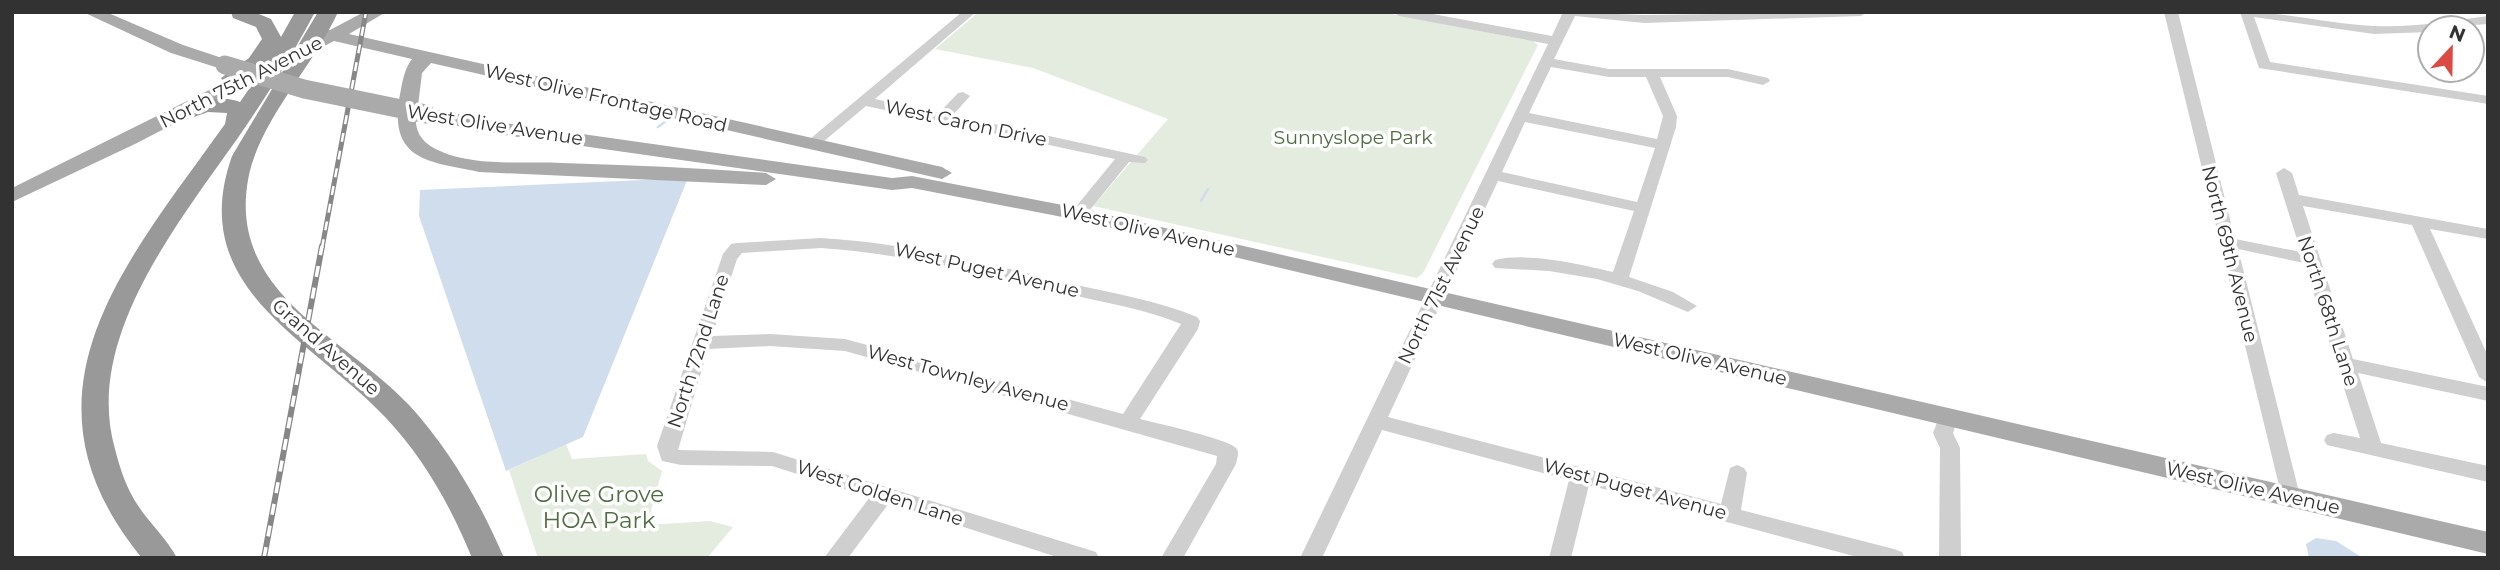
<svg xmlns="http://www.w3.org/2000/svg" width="2500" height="570" font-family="Montserrat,sans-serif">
  <rect width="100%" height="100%" fill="#fff"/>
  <path fill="#e4ebdf" d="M 979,12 L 1381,12 L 1533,41 L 1538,45 L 1423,273 L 1417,278 L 1093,206 L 1168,119 L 1033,68 L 935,49 Z
    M 566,444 L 572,459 L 646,454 L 648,461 L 662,471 L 647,525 L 710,521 L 733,527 L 707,558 L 538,558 L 509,470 Z"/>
  <path fill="#d0ddec" d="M 688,178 L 583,437 L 506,471 L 419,216 L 420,190 Z
    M 2316,538 L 2336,541 L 2363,558 L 2309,558 L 2306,544 Z"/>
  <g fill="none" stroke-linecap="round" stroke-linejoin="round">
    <path stroke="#d0ddec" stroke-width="2.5" d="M 658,127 L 666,121
      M 1201,201 L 1208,189"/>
    <path fill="#cfcfcf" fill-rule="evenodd" d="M 962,12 L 976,12 L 875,99 L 939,113 L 958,93 L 963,92 L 970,96 L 953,115 L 1145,157 L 1148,160 L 1145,163 L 1129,162 L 1084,217 L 1072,217 L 1070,214 L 1115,159 L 866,106 L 817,147 L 807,147 L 804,144 Z
      M 1393,12 L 1422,12 L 1552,36 L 1563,12 L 1644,15 L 1867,12 L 1861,16 L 1644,23 L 1575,16 L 1554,59 L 1609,69 L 1728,69 L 1768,78 L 1770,81 L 1763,85 L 1728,77 L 1660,77 L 1677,116 L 1676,127 L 1629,277 L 1673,292 L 1697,306 L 1688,312 L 1638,291 L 1597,279 L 1549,271 L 1495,268 L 1492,264 L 1495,260 C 1528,252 1580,264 1613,272 L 1634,211 L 1498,181 L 1388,417 L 1721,504 L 1730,468 L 1737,465 L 1744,468 L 1747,473 L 1741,510 L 1894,549 L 1902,552 L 1905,558 L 1861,558 L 1589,485 L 1571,558 L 1549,558 L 1569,480 L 1382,430 L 1322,558 L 1300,558 L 1548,44 L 1399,16 ZM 1551,67 L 1609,77 L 1646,77 L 1663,116 L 1657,139 L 1529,113 ZM 1525,122 L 1655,148 L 1637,202 L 1502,172 Z
      M 2164,12 L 2178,12 L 2235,239 L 2301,252 L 2276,173 L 2284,168 L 2292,173 L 2299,195 L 2488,229 L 2488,239 L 2430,229 L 2488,356 L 2488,383 L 2479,377 L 2412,225 L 2303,206 L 2353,359 L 2488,387 L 2488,401 L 2358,373 L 2381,443 L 2488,466 L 2488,482 L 2327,445 L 2324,440 L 2327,435 L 2334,433 L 2360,438 L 2304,263 L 2238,249 L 2300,496 L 2297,502 L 2290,504 L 2283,502 Z
      M 2240,12 C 2287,12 2329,24 2374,26 C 2412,28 2450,21 2488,16 L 2488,24 L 2430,28 L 2430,32 L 2374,34 L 2254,17 L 2270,62 L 2488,96 L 2488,104 L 2259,68 Z
      M 821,238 C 906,243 986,263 1068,283 C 1112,293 1156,300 1197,317 L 1200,321 L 1198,329 L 1140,419 C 1156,423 1228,439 1236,448 C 1240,452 1237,459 1236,464 L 1183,558 L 1161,558 L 1216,464 L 1217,456 L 845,351 L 770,346 L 708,349 L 678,450 L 773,452 L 1096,552 L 1099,558 L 1060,558 L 889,503 L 848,558 L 824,558 L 870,497 L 772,466 L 681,465 L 662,461 L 657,446 L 723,254 L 731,244 L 737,243 ZM 821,248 C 906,254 986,274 1068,294 C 1106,303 1145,309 1181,324 L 1123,414 L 845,339 L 770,334 L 712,336 L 737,259 L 742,253 Z
      M 1948,410 L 1955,412 L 1958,417 L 1953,433 L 1960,448 L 1961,558 L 1939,558 L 1940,448 L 1933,433 L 1941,412 Z"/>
    <path fill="#aaa" fill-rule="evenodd" d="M 83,12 L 106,12 L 183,45 L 231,61 L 234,65 L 225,70 L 171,53 Z
      M 364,12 L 386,12 L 349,34 L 942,167 L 952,173 L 942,179 L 431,63 L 422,73 L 417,114 L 426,108 L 505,123 L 892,178 L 912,176 L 1078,208 L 2488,532 L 2488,554 L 1078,220 L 912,188 L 892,190 L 505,135 L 426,120 L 416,114 C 414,133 423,144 440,151 C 475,167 524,161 562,163 C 630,165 698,168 766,173 L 776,179 L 766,185 L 479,172 C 432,162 390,162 399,100 C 402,85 403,71 412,59 L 334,41 L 135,144 L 12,202 L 12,188 L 316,37 L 312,33 L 315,29 L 330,30 Z"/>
    <path fill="#999" fill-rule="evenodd" d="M 231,12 L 254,12 L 271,19 L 281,37 L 295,12 L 315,12 C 294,52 271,89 246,126 C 186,214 82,334 115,449 C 120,469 127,490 139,507 C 151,525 167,539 177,558 L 142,558 C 7,394 126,263 225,124 L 227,113 L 208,112 L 169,126 L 158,119 L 161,114 C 187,104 213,92 240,102 L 264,67 L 240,83 L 224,83 L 221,78 L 249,58 L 262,39 L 256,27 L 233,18 Z
      M 318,12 L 338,12 C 313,67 258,122 248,180 C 228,294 344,336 409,405 C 450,450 480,502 504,558 L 472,558 C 451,507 424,458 386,418 C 311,338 185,289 232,156 Z"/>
    <defs>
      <path id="rail-far1" d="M 322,248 L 366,12"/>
      <path id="rail" d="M 264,558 L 322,246"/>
    </defs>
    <use href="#rail-far1" stroke="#878787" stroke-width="5"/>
    <use href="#rail" stroke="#878787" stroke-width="6"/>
    <use href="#rail-far1" stroke="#fff" stroke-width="2.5" stroke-dasharray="9" stroke-linecap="butt"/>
    <use href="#rail" stroke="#fff" stroke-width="3.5" stroke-dasharray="11" stroke-linecap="butt"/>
    <path stroke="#aaa" stroke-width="19" d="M 225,65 L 304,89 L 426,114"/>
  </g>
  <g text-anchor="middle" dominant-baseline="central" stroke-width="7" stroke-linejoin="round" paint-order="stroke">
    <g font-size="19" fill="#323232" stroke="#fff">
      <text transform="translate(241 82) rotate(-27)">North 75th Avenue</text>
      <text transform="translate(606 98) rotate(13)">West Olive Frontage Road</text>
      <text transform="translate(966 123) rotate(12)">West Caron Drive</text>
      <text transform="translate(495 125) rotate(9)">West Olive Avenue</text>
      <text transform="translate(1148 230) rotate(13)">West Olive Avenue</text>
      <text transform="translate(2230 254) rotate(76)">North 69th Avenue</text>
      <text transform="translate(987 270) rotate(13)">West Puget Avenue</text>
      <text transform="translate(1441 285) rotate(-64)">North 71st Avenue</text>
      <text transform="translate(2328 311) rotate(72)">North 68th Lane</text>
      <text transform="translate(326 347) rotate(41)">Grand Avenue</text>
      <text transform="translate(698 351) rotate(-72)">North 72nd Lane</text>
      <text transform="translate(1700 359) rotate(13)">West Olive Avenue</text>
      <text transform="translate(968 378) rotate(15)">West Townley Avenue</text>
      <text transform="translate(2253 488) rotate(13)">West Olive Avenue</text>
      <text transform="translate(1635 489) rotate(15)">West Puget Avenue</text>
      <text transform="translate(880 493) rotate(18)">West Golden Lane</text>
    </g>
    <g font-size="19" fill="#506c42" stroke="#fff">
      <text x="1353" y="137">Sunnyslope Park</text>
    </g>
    <g font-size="23" fill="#506c42" stroke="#fff">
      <text x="599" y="494">Olive Grove<tspan x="599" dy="26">HOA Park</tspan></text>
    </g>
  </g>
  <rect width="2500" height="570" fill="none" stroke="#323232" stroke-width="28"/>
  <g transform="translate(2451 49) rotate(22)"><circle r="33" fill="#ffffff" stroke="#adadad" stroke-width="2"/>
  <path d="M0-5L12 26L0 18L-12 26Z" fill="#db4b43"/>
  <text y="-10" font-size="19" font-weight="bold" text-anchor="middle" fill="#323232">N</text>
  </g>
</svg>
